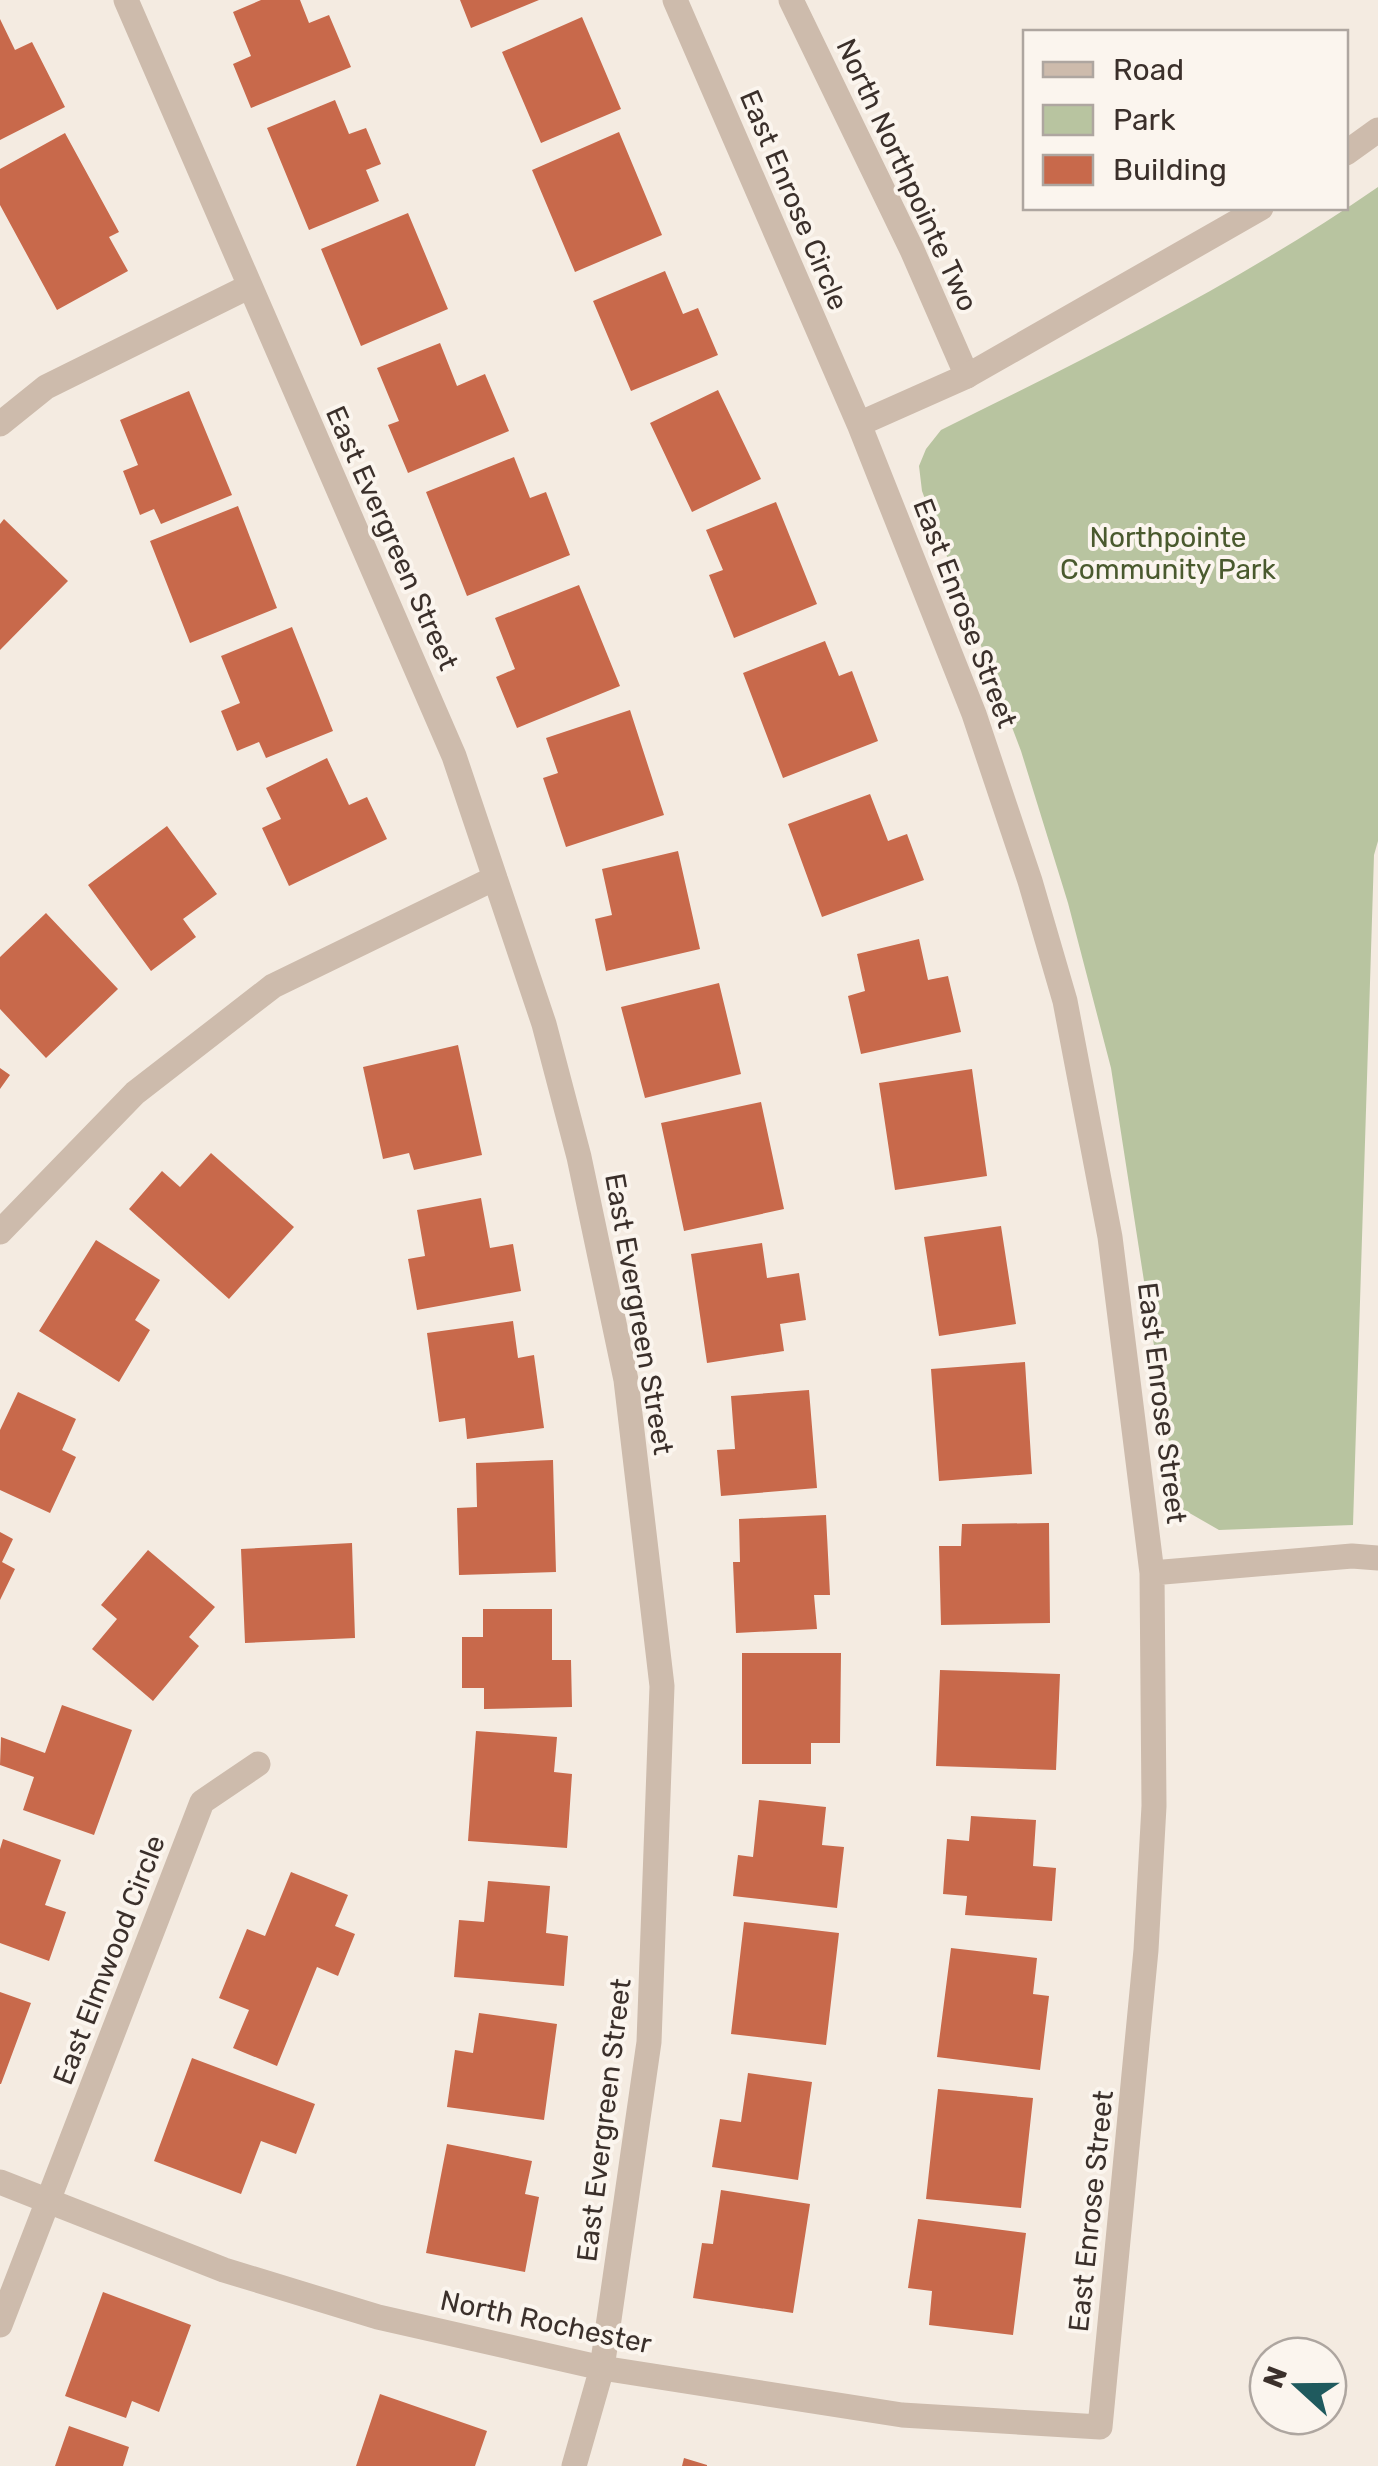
<svg xmlns="http://www.w3.org/2000/svg" width="1378" height="2466" font-family="Rubik,sans-serif">
  <rect width="100%" height="100%" fill="#f4ebe1"/>
  <path fill="#b8c4a0" d="M 1378,187 L 1378,841 L 1374,855 L 1353,1525 L 1219,1530 L 1179,1507 L 1111,1068 L 1068,903 L 1021,751 L 922,491 L 919,466 L 926,449 L 941,430 C 1091,356 1240,282 1378,187 Z"/>
  <path fill="#c8694b" d="M 261,0 L 300,0 L 309,23 L 329,15 L 351,67 L 251,108 L 233,64 L 251,56 L 233,12 Z
    M 460,0 L 539,0 L 471,28 Z
    M 582,17 L 621,109 L 541,143 L 502,52 Z
    M 0,19 L 15,50 L 32,42 L 65,107 L 0,140 Z
    M 335,100 L 349,134 L 366,128 L 381,164 L 366,170 L 379,201 L 309,230 L 267,128 Z
    M 619,132 L 662,235 L 575,272 L 532,170 Z
    M 65,133 L 119,232 L 109,237 L 128,271 L 57,310 L 0,205 L 0,169 Z
    M 408,213 L 448,309 L 361,346 L 321,249 Z
    M 665,271 L 683,314 L 698,308 L 718,355 L 631,391 L 593,301 Z
    M 440,343 L 457,386 L 485,374 L 509,431 L 408,473 L 388,425 L 399,421 L 377,368 Z
    M 718,390 L 761,479 L 692,512 L 650,423 Z
    M 189,391 L 232,495 L 161,524 L 154,509 L 140,515 L 123,471 L 138,465 L 120,420 Z
    M 514,457 L 530,498 L 546,492 L 570,555 L 467,596 L 426,492 Z
    M 776,502 L 817,604 L 734,638 L 709,575 L 723,570 L 706,530 Z
    M 238,506 L 277,608 L 190,643 L 150,541 Z
    M 4,519 L 68,581 L 0,650 L 0,524 Z
    M 579,585 L 620,686 L 517,728 L 496,677 L 515,669 L 495,618 Z
    M 292,627 L 333,731 L 266,758 L 259,742 L 237,751 L 221,711 L 240,703 L 221,656 Z
    M 825,641 L 839,676 L 852,671 L 878,741 L 783,778 L 743,673 Z
    M 630,710 L 664,815 L 566,847 L 543,778 L 558,773 L 546,738 Z
    M 327,758 L 349,805 L 367,797 L 387,839 L 289,886 L 262,828 L 281,819 L 266,788 Z
    M 870,794 L 888,841 L 907,834 L 924,880 L 822,917 L 788,824 Z
    M 167,826 L 217,894 L 183,919 L 196,937 L 151,971 L 88,885 Z
    M 678,851 L 700,949 L 606,971 L 595,919 L 612,915 L 602,869 Z
    M 46,913 L 118,989 L 46,1058 L 0,1009 L 0,957 Z
    M 919,939 L 928,980 L 948,976 L 961,1032 L 861,1054 L 848,996 L 865,991 L 857,954 Z
    M 719,983 L 741,1074 L 645,1098 L 621,1007 Z
    M 458,1045 L 482,1155 L 414,1170 L 409,1153 L 383,1159 L 363,1067 Z
    M 0,1068 L 10,1075 L 0,1089 Z
    M 972,1069 L 987,1176 L 895,1190 L 879,1083 Z
    M 761,1102 L 784,1209 L 684,1231 L 661,1123 Z
    M 211,1153 L 294,1227 L 229,1299 L 129,1209 L 162,1171 L 180,1187 Z
    M 481,1198 L 490,1248 L 513,1244 L 521,1291 L 417,1310 L 408,1259 L 425,1256 L 417,1210 Z
    M 1001,1226 L 1016,1324 L 939,1336 L 924,1237 Z
    M 96,1240 L 160,1280 L 135,1320 L 150,1330 L 119,1382 L 39,1331 Z
    M 762,1243 L 767,1278 L 799,1273 L 806,1320 L 780,1324 L 784,1351 L 707,1363 L 691,1254 Z
    M 513,1321 L 518,1358 L 534,1355 L 544,1428 L 467,1439 L 465,1418 L 439,1422 L 427,1333 Z
    M 1025,1362 L 1032,1474 L 939,1481 L 931,1369 Z
    M 809,1390 L 817,1488 L 721,1496 L 717,1450 L 735,1449 L 731,1396 Z
    M 18,1392 L 76,1419 L 62,1450 L 76,1457 L 50,1513 L 0,1490 L 0,1430 Z
    M 553,1460 L 556,1572 L 459,1575 L 457,1508 L 477,1507 L 476,1463 Z
    M 826,1515 L 830,1595 L 814,1595 L 817,1629 L 736,1633 L 733,1562 L 740,1562 L 739,1519 Z
    M 1049,1523 L 1050,1623 L 941,1625 L 939,1546 L 961,1546 L 962,1524 Z
    M 0,1532 L 13,1539 L 2,1562 L 15,1569 L 0,1600 Z
    M 352,1543 L 355,1638 L 245,1643 L 241,1549 Z
    M 148,1550 L 215,1607 L 189,1637 L 199,1646 L 153,1701 L 92,1649 L 117,1619 L 101,1605 Z
    M 483,1609 L 552,1609 L 552,1660 L 571,1660 L 572,1707 L 484,1709 L 484,1688 L 462,1688 L 462,1637 L 483,1637 Z
    M 742,1653 L 841,1653 L 840,1743 L 811,1743 L 811,1764 L 742,1764 Z
    M 940,1670 L 1060,1674 L 1056,1770 L 936,1766 Z
    M 62,1705 L 132,1730 L 94,1835 L 23,1810 L 34,1777 L 0,1765 L 1,1737 L 45,1753 Z
    M 476,1731 L 557,1737 L 554,1772 L 572,1774 L 567,1848 L 468,1841 Z
    M 759,1800 L 826,1807 L 822,1845 L 844,1847 L 837,1908 L 733,1896 L 738,1855 L 753,1857 Z
    M 971,1816 L 1036,1820 L 1033,1866 L 1056,1868 L 1052,1921 L 965,1915 L 967,1896 L 943,1894 L 947,1839 L 969,1841 Z
    M 3,1839 L 61,1860 L 45,1905 L 66,1912 L 49,1961 L 0,1943 L 0,1849 Z
    M 291,1872 L 348,1895 L 335,1926 L 355,1934 L 338,1976 L 317,1967 L 277,2066 L 233,2048 L 249,2010 L 219,1998 L 247,1929 L 265,1936 Z
    M 488,1881 L 550,1886 L 546,1933 L 568,1936 L 564,1986 L 454,1977 L 459,1920 L 484,1922 Z
    M 744,1922 L 839,1933 L 826,2045 L 731,2034 Z
    M 951,1948 L 1037,1958 L 1033,1994 L 1049,1996 L 1040,2070 L 937,2057 Z
    M 0,1992 L 31,2003 L 1,2084 L 0,2084 Z
    M 479,2013 L 557,2024 L 544,2120 L 447,2107 L 455,2050 L 473,2053 Z
    M 192,2058 L 315,2104 L 296,2154 L 261,2141 L 241,2194 L 154,2161 Z
    M 748,2073 L 812,2082 L 798,2180 L 712,2167 L 720,2119 L 741,2122 Z
    M 938,2089 L 1033,2098 L 1021,2208 L 926,2199 Z
    M 447,2144 L 532,2161 L 525,2194 L 539,2197 L 525,2272 L 426,2253 Z
    M 721,2190 L 810,2204 L 793,2313 L 693,2298 L 702,2243 L 713,2244 Z
    M 918,2219 L 1026,2233 L 1013,2335 L 929,2325 L 932,2291 L 908,2288 Z
    M 103,2292 L 191,2325 L 159,2412 L 132,2401 L 126,2418 L 65,2396 Z
    M 380,2394 L 487,2431 L 475,2466 L 356,2466 Z
    M 69,2426 L 129,2447 L 123,2466 L 55,2466 Z
    M 684,2458 L 707,2465 L 707,2466 L 682,2466 Z"/>
  <g fill="none" stroke-linecap="round" stroke-linejoin="round">
    <path stroke="#cdbbac" stroke-width="25" d="M 791,0 L 912,250 L 967,376"/>
    <path stroke="#cdbbac" stroke-width="25" d="M 126,0 L 454,756 L 544,1024 L 579,1157 L 626,1380 L 662,1686 L 649,2042 L 602,2368 L 574,2466
      M 1346,153 L 1378,130
      M 0,424 L 46,387 L 250,286
      M 859,424 L 967,376 L 1261,208
      M 0,1232 L 135,1093 L 273,986 L 495,878
      M 1152,1573 L 1352,1556 L 1378,1558
      M 0,2182 L 224,2270 L 378,2317 L 602,2368 L 902,2415 L 1100,2427 L 1146,1950 L 1154,1806 L 1152,1573 L 1110,1237 L 1065,1001 L 1030,881 L 974,714 L 859,424 L 675,0
      M 0,2325 L 202,1802 L 258,1764"/>
  </g>
  <g text-anchor="middle" dominant-baseline="central" stroke-width="8" stroke-linejoin="round" paint-order="stroke">
    <g font-size="28" fill="#3b302b" stroke="#fbf5ee">
      <text transform="translate(907 175) rotate(65)">North Northpointe Two</text>
      <text transform="translate(794 200) rotate(67)">East Enrose Circle</text>
      <text transform="translate(392 538) rotate(66)">East Evergreen Street</text>
      <text transform="translate(965 613) rotate(69)">East Enrose Street</text>
      <text transform="translate(639 1314) rotate(80)">East Evergreen Street</text>
      <text transform="translate(1162 1403) rotate(83)">East Enrose Street</text>
      <text transform="translate(109 1960) rotate(-69)">East Elmwood Circle</text>
      <text transform="translate(604 2120) rotate(-83)">East Evergreen Street</text>
      <text transform="translate(1091 2211) rotate(-84)">East Enrose Street</text>
      <text transform="translate(546 2322) rotate(12)">North Rochester</text>
    </g>
    <g font-size="28" fill="#4a5a2e" stroke="#fbf5ee">
      <text x="1168" y="537">Northpointe<tspan x="1168" dy="32">Community Park</tspan></text>
    </g>
  </g>
  <rect x="1023" y="30" width="325" height="180" fill="#fbf5ee" stroke="#aea6a0" stroke-width="2.5"/>
  <rect x="1043" y="62" width="50" height="15" fill="#cdbbac" stroke="#aea6a0" stroke-width="2.5"/>
  <text x="1113" y="80" font-size="30" fill="#3b302b">Road</text>
  <rect x="1043" y="105" width="50" height="30" fill="#b8c4a0" stroke="#aea6a0" stroke-width="2.5"/>
  <text x="1113" y="130" font-size="30" fill="#3b302b">Park</text>
  <rect x="1043" y="155" width="50" height="30" fill="#c8694b" stroke="#aea6a0" stroke-width="2.5"/>
  <text x="1113" y="180" font-size="30" fill="#3b302b">Building</text>
  <g transform="translate(1298 2386) rotate(291)"><circle r="48" fill="#fbf5ee" stroke="#aea6a0" stroke-width="2.5"/>
  <path d="M0-8L18 38L0 25L-18 38Z" fill="#1f5a5e"/>
  <text y="-15" font-size="28" font-weight="bold" text-anchor="middle" fill="#3b302b">N</text>
  </g>
</svg>
